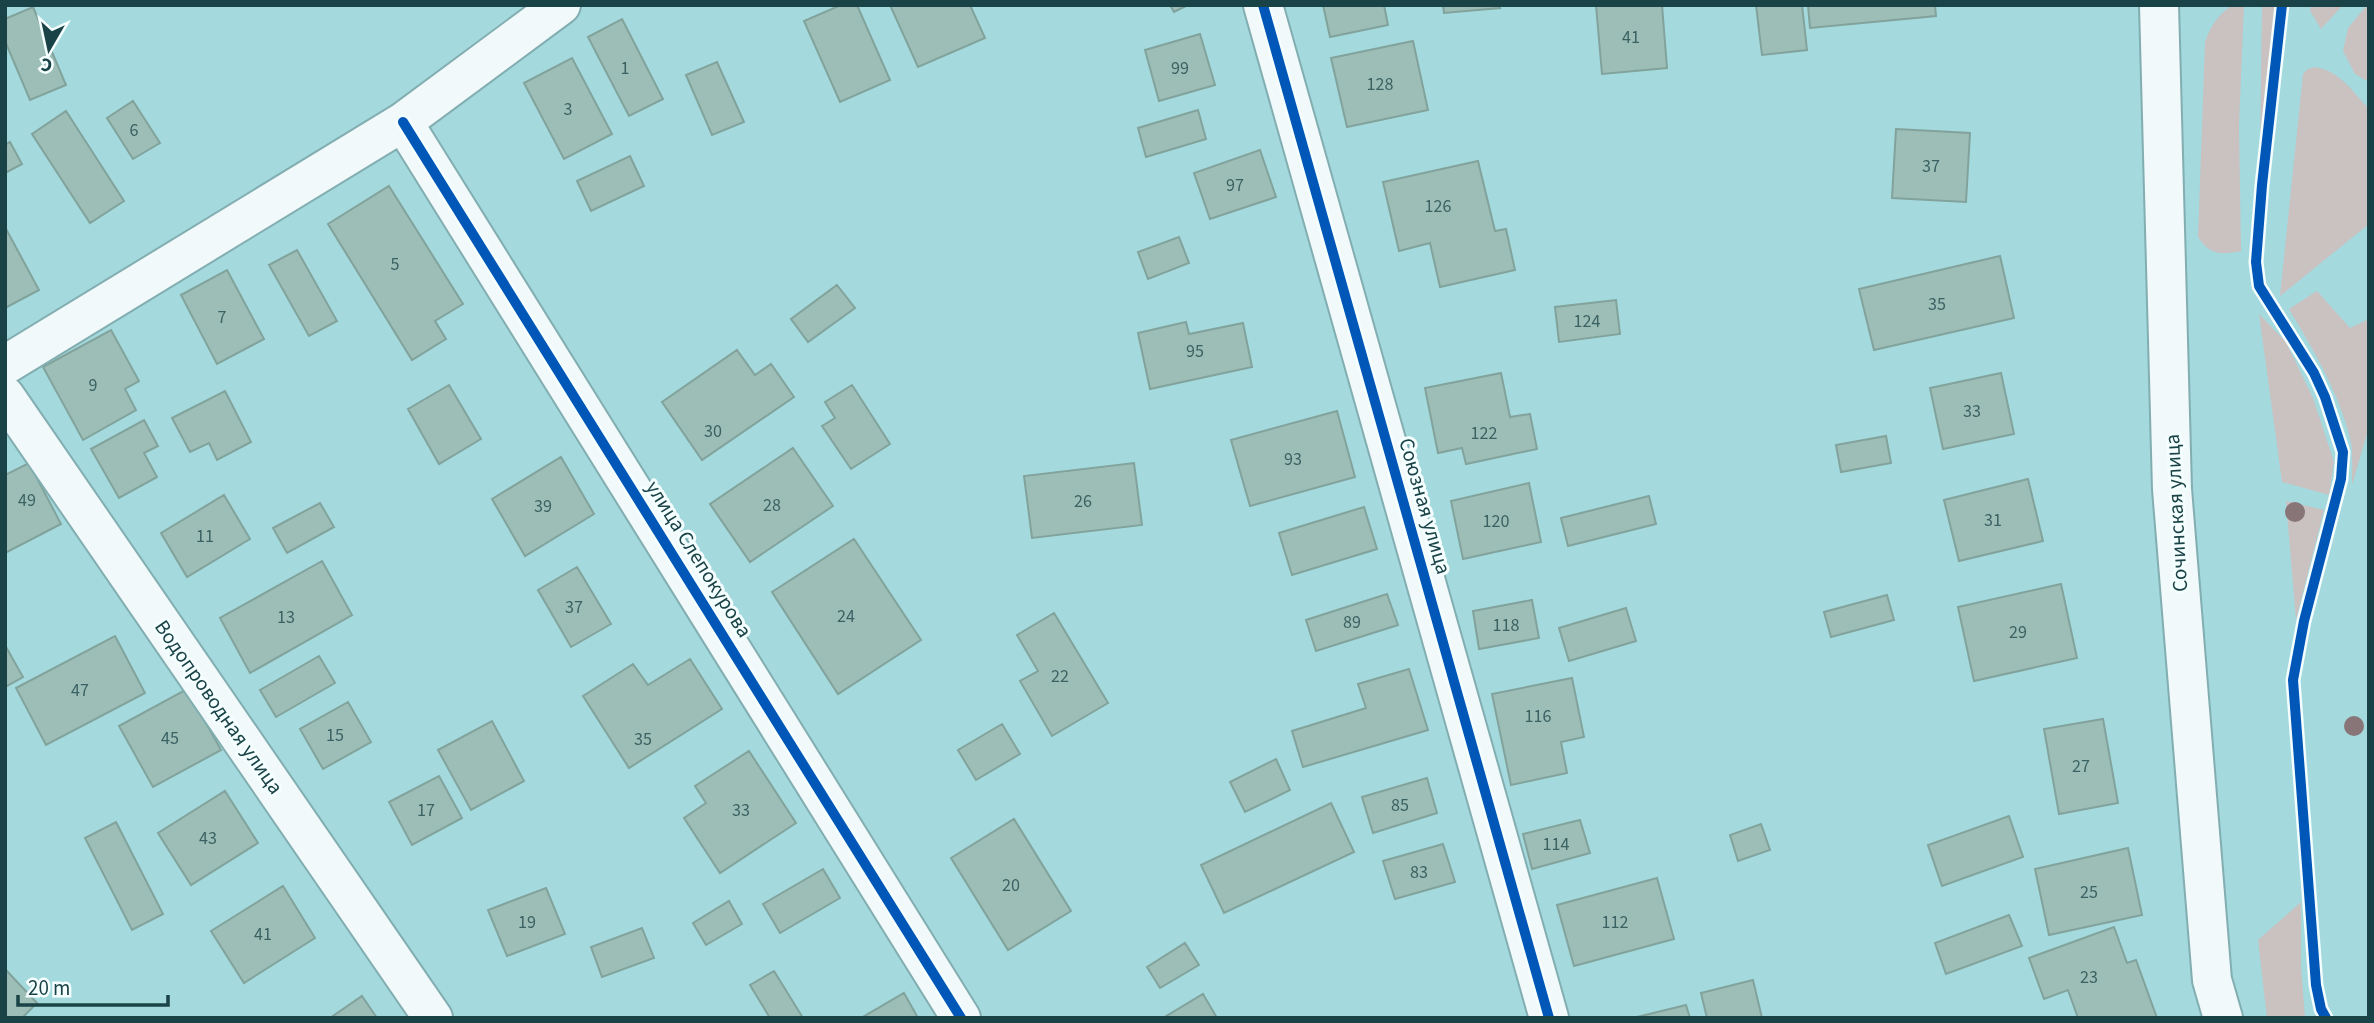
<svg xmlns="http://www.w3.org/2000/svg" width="2374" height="1023" font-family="'Source Sans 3',sans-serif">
  <rect width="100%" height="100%" fill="#a4d9de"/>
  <path fill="#cac1c1" d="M 2233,5 L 2244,5 L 2239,125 L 2241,251 C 2220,255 2210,255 2198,237 L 2205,42 C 2211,25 2218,15 2233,5 Z
    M 2262,5 L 2275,5 L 2260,151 Z
    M 2311,5 L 2343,5 L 2321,29 L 2310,11 Z
    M 2367,5 L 2369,5 L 2369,82 L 2355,74 L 2343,51 L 2348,28 Z
    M 2315,67 C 2340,71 2352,91 2369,109 L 2369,224 L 2280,296 L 2303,74 L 2308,69 Z
    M 2317,291 L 2350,328 L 2369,319 L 2369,427 L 2352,485 C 2352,472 2353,455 2351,442 C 2340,394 2314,351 2289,309 Z
    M 2259,314 L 2286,342 L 2313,398 L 2334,462 L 2329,495 L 2282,482 Z
    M 2286,501 L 2324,510 L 2296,620 Z
    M 2301,902 L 2301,966 L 2305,1018 L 2267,1018 L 2258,940 Z"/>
  <path fill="#9dbeb7" stroke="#81a39b" stroke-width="2" d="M 841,5 L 857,5 L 890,80 L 840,102 L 804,21 Z
    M 890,5 L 970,5 L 985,38 L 918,67 Z
    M 1170,5 L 1188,5 L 1174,12 Z
    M 1323,5 L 1384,5 L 1388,25 L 1330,37 Z
    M 1443,5 L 1499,5 L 1500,8 L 1444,13 Z
    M 1596,5 L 1662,5 L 1667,68 L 1602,74 Z
    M 1756,5 L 1802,5 L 1807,50 L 1762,55 Z
    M 1808,5 L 1935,5 L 1936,16 L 1810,28 Z
    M 33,7 L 66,85 L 30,100 L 5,41 L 5,19 Z
    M 622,19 L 663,99 L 629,116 L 588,37 Z
    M 1200,34 L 1215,85 L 1159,101 L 1145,50 Z
    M 1413,41 L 1428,110 L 1347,127 L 1331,58 Z
    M 572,58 L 612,134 L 564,159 L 524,83 Z
    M 717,62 L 744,122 L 712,135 L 686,75 Z
    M 133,101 L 160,143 L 133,159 L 107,118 Z
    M 1198,110 L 1206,139 L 1146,157 L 1138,128 Z
    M 66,111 L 124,201 L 90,223 L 32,134 Z
    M 1896,129 L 1970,133 L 1966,202 L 1892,198 Z
    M 10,142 L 22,164 L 5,173 L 5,145 Z
    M 1260,150 L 1276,197 L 1210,219 L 1194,173 Z
    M 630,156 L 644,186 L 591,211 L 577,181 Z
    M 1478,161 L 1495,231 L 1506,229 L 1515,270 L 1440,287 L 1430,243 L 1399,251 L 1383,182 Z
    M 389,186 L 463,304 L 435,321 L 446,339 L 412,360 L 328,224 Z
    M 5,227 L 39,290 L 5,308 Z
    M 1179,237 L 1189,263 L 1148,279 L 1138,252 Z
    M 297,250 L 337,321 L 309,336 L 269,265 Z
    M 2000,256 L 2014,318 L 1874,350 L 1859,289 Z
    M 227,270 L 264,339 L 217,364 L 181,295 Z
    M 837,285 L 855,308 L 808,342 L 791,319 Z
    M 1616,300 L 1620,334 L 1559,342 L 1555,307 Z
    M 1186,322 L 1189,334 L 1243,323 L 1252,367 L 1150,389 L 1138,333 Z
    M 111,330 L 139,381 L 125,389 L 136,410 L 83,440 L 43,367 Z
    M 737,350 L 755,375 L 771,364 L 794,397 L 702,460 L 662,402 Z
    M 1501,373 L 1510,417 L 1530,414 L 1537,449 L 1466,464 L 1462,448 L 1438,453 L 1425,388 Z
    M 2001,373 L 2014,434 L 1943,449 L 1930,388 Z
    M 449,385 L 481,439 L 439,464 L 408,409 Z
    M 852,385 L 890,444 L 851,469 L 822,426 L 835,418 L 825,402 Z
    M 225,391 L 251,442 L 217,460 L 209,443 L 190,452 L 172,418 Z
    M 1337,411 L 1355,477 L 1250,506 L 1231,440 Z
    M 144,420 L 158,446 L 144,453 L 157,477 L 119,498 L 91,449 Z
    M 1886,436 L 1891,463 L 1841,472 L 1836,445 Z
    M 793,448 L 833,506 L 750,562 L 710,504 Z
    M 561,457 L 594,514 L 525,556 L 492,499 Z
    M 29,463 L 61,524 L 5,553 L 5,475 Z
    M 1134,463 L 1142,525 L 1032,538 L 1024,476 Z
    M 2028,479 L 2043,541 L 1959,561 L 1944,500 Z
    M 1529,483 L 1541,542 L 1463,559 L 1451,501 Z
    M 224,495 L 250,539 L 187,577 L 161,533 Z
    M 1649,496 L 1656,524 L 1568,546 L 1561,518 Z
    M 320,503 L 334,527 L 287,553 L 273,528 Z
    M 1364,507 L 1377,549 L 1292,575 L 1279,533 Z
    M 854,539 L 921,640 L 838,694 L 772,592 Z
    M 322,561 L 352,615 L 250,673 L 220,618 Z
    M 577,567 L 611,624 L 571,647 L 538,590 Z
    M 2061,584 L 2077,658 L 1974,681 L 1958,607 Z
    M 1387,594 L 1398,625 L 1316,651 L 1306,620 Z
    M 1887,595 L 1894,620 L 1831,637 L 1824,612 Z
    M 1532,600 L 1539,638 L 1479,649 L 1473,611 Z
    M 1626,608 L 1636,641 L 1569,661 L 1559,628 Z
    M 1054,613 L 1108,703 L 1052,736 L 1020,681 L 1038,671 L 1017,635 Z
    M 115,636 L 145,693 L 46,745 L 16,688 Z
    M 5,645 L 23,677 L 5,687 Z
    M 319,656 L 335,683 L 276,717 L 260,690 Z
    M 690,659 L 722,709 L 629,768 L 583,696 L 633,664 L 648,685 Z
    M 1409,669 L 1428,730 L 1303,767 L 1292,731 L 1366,708 L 1358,684 Z
    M 1572,678 L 1584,737 L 1561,742 L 1567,773 L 1511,785 L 1492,694 Z
    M 187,689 L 221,750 L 153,787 L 119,726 Z
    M 348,702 L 371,742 L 323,769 L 300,729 Z
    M 2103,719 L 2118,803 L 2059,814 L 2044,729 Z
    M 492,721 L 524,781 L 471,810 L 438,750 Z
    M 1002,724 L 1020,754 L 976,780 L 958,750 Z
    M 749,751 L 796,823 L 720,873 L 684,818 L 706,803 L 695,786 Z
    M 1276,759 L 1290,790 L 1245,812 L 1230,782 Z
    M 439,776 L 462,818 L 412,845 L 389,802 Z
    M 1427,778 L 1437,813 L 1373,833 L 1362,797 Z
    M 225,791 L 258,843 L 191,885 L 158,833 Z
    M 1331,803 L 1354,852 L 1224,913 L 1201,865 Z
    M 2009,816 L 2023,857 L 1942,886 L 1928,845 Z
    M 1014,819 L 1071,911 L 1008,950 L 951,858 Z
    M 1580,820 L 1590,853 L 1532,869 L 1523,834 Z
    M 116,822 L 163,914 L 132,930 L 85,838 Z
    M 1761,824 L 1770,850 L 1738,861 L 1730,835 Z
    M 1443,844 L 1455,882 L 1395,899 L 1383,861 Z
    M 2128,848 L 2142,915 L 2049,935 L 2035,869 Z
    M 823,869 L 840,898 L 780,933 L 763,904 Z
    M 1657,878 L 1674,939 L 1574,966 L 1557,905 Z
    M 283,886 L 315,938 L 244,983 L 211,931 Z
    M 546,888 L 565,934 L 507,956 L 488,910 Z
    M 729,901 L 742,924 L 706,945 L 693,923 Z
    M 2009,915 L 2022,946 L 1946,974 L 1935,943 Z
    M 2114,927 L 2127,963 L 2136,960 L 2157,1018 L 2078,1018 L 2068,990 L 2044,999 L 2029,958 Z
    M 642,928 L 654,958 L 602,977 L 591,947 Z
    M 1185,943 L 1199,965 L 1160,988 L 1147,967 Z
    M 5,969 L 37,1003 L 22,1018 L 5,1018 Z
    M 774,971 L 803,1018 L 770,1018 L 750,985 Z
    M 1753,980 L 1762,1018 L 1707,1018 L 1701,993 Z
    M 904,993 L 918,1018 L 861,1018 Z
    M 1203,994 L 1217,1018 L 1163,1018 Z
    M 362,996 L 377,1018 L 330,1018 Z
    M 1686,1005 L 1690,1018 L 1633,1018 Z"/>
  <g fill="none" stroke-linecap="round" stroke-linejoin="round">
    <defs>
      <path id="minor" d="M 1263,5 L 1549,1018
        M 2159,5 L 2172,489 L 2212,980 L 2223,1018
        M 403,122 L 961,1018
        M 5,365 L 403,122 L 561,5
        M 5,396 L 433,1018"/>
    </defs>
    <use href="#minor" stroke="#82aeb1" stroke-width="42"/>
    <use href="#minor" stroke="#f1f9fa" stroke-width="38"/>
    <defs>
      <path id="cycleway" d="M 1263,5 L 1549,1018
        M 2282,5 L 2262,185 L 2256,262 L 2259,286 L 2314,373 L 2325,397 L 2343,452 L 2341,479 L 2304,621 L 2293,680 L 2316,985 L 2321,1009 L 2326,1018
        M 403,122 L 961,1018"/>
    </defs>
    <use href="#cycleway" stroke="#f5fefe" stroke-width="15"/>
    <use href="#cycleway" stroke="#0057b8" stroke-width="10"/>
  </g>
  <g fill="#887577">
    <circle cx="2295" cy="512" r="10"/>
    <circle cx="2354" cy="726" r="10"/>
  </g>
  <g text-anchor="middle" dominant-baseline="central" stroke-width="6" stroke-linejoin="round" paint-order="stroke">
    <g font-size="18" fill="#3b6263">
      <text x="1631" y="37">41</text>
      <text x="625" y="68">1</text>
      <text x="1180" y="68">99</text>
      <text x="1380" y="84">128</text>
      <text x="568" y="109">3</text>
      <text x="134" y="130">6</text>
      <text x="1931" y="166">37</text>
      <text x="1235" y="185">97</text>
      <text x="1438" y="206">126</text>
      <text x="395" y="264">5</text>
      <text x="1937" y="304">35</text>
      <text x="222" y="317">7</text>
      <text x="1587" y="321">124</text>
      <text x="1195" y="351">95</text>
      <text x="93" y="385">9</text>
      <text x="1972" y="411">33</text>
      <text x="713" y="431">30</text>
      <text x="1484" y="433">122</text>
      <text x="1293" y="459">93</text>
      <text x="27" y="500">49</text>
      <text x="1083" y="501">26</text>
      <text x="772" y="505">28</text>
      <text x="543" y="506">39</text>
      <text x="1993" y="520">31</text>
      <text x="1496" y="521">120</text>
      <text x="205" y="536">11</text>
      <text x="574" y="607">37</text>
      <text x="846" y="616">24</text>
      <text x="286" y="617">13</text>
      <text x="1352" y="622">89</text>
      <text x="1506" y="625">118</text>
      <text x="2018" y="632">29</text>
      <text x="1060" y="676">22</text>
      <text x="80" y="690">47</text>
      <text x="1538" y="716">116</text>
      <text x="335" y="735">15</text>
      <text x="170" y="738">45</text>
      <text x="643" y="739">35</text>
      <text x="2081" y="766">27</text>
      <text x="1400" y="805">85</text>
      <text x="426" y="810">17</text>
      <text x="741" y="810">33</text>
      <text x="208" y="838">43</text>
      <text x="1556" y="844">114</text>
      <text x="1419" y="872">83</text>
      <text x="1011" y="885">20</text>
      <text x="2089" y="892">25</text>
      <text x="527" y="922">19</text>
      <text x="1615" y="922">112</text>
      <text x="263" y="934">41</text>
      <text x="2089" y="977">23</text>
    </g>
    <g font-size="21" fill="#1a4347" stroke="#f5fefe">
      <text transform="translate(1425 506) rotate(74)">Союзная улица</text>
      <text transform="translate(2176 513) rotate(-93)">Сочинская улица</text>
      <text transform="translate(699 559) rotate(58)">улица Слепокурова</text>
      <text transform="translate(219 707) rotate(55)">Водопроводная улица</text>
    </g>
  </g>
  <rect width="2374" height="1023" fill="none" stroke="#1a4347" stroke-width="14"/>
  <g transform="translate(49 49) rotate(189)" stroke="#f5fefe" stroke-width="5" paint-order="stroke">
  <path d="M0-5L12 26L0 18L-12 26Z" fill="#1a4347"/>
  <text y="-10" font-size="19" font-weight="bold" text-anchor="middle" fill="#1a4347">С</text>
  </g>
  <path d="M18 995v10h150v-10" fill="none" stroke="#1a4347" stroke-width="3.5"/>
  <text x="28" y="995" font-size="21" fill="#1a4347" stroke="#f5fefe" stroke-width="5" paint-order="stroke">20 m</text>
</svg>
